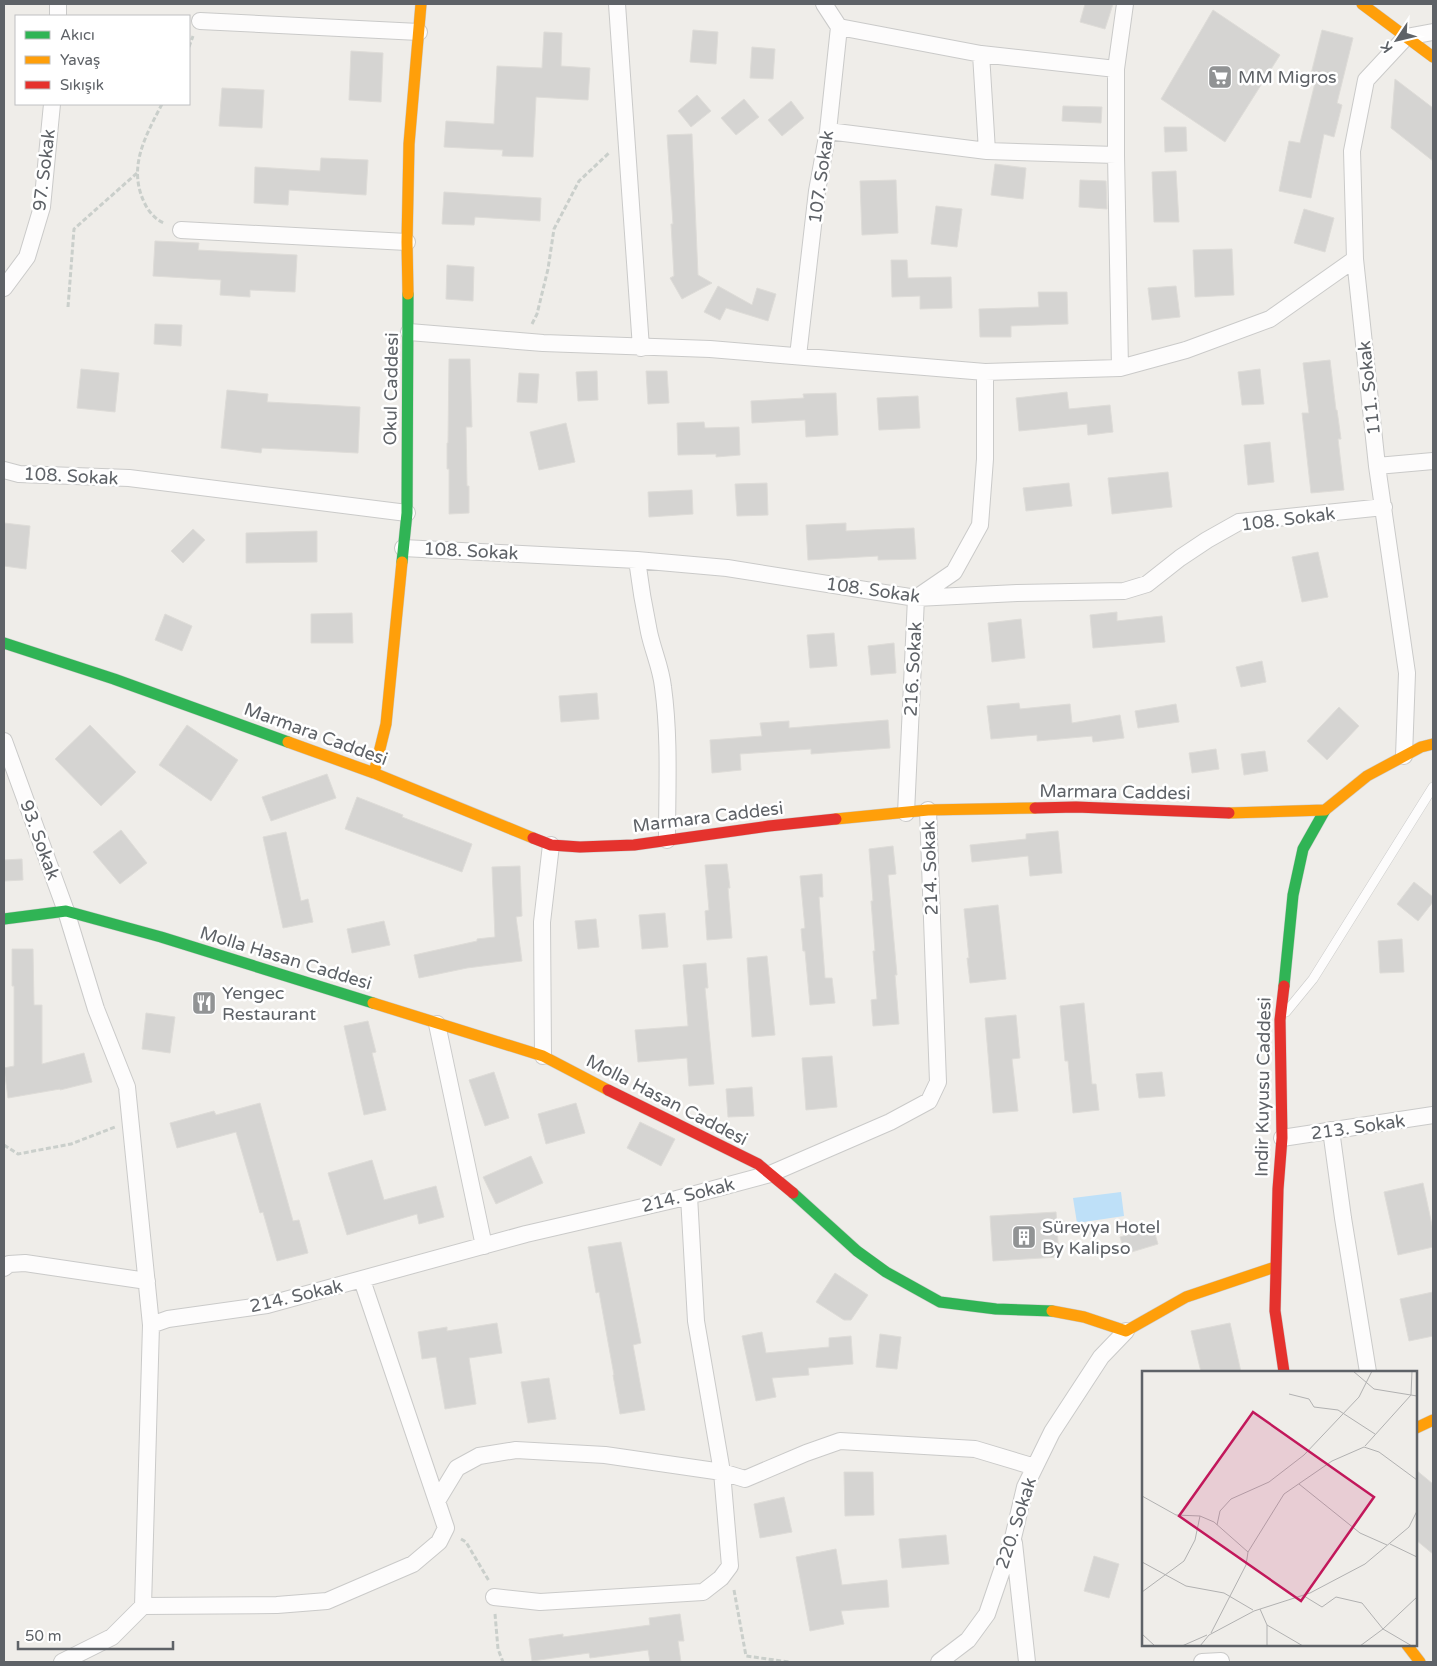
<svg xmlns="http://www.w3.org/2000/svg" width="1437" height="1666" font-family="'Varela Round',sans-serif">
  <rect width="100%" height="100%" fill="#efede9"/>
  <path fill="#bee0f8" d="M 1121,1192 L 1124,1216 L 1077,1223 L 1073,1198 Z"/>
  <path fill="#d5d4d2" stroke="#dedcd8" d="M 1085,4 L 1113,4 L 1105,29 L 1080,22 Z
    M 1213,10 L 1280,55 L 1225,142 L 1161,99 Z
    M 693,30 L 718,32 L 716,64 L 690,62 Z
    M 1322,30 L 1353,38 L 1337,103 L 1342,105 L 1334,137 L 1324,134 L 1311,198 L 1279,191 L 1289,141 L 1300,143 L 1317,75 L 1311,74 Z
    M 544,32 L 562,33 L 561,66 L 590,68 L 588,100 L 536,97 L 533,157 L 502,156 L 503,150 L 444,147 L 446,121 L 494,124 L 497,66 L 542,68 Z
    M 752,47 L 775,49 L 773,79 L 750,78 Z
    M 351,51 L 383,53 L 381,102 L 349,100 Z
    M 1395,79 L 1433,108 L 1433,161 L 1391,128 Z
    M 222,88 L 264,90 L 262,128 L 219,126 Z
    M 697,95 L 711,111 L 691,127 L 678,111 Z
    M 744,99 L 759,117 L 736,135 L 721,118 Z
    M 791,101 L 804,118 L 782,136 L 768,120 Z
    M 1063,106 L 1102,107 L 1101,123 L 1062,121 Z
    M 1164,127 L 1186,127 L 1187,151 L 1165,152 Z
    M 692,134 L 698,275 L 712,283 L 682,299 L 670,278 L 674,276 L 671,224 L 673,224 L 667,135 Z
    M 321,158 L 368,160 L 366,195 L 289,190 L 288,205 L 254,203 L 255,167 L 320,171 Z
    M 995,164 L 1026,168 L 1023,199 L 991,195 Z
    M 1176,171 L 1179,222 L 1154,222 L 1152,172 Z
    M 896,180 L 898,233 L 862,235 L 860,181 Z
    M 1080,180 L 1106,181 L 1107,209 L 1079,207 Z
    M 444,192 L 541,198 L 540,221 L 475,217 L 474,225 L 442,224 Z
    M 936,206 L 962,209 L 957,247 L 931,244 Z
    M 1304,209 L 1334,218 L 1325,252 L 1294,243 Z
    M 155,241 L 199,243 L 198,250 L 297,255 L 295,292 L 250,290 L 250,297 L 220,295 L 221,280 L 153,276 Z
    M 1232,249 L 1234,295 L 1195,297 L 1193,250 Z
    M 891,260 L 907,260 L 908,278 L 951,277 L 952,308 L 920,309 L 920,296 L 892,297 Z
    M 447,265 L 474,267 L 473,301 L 446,299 Z
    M 718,286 L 752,305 L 757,288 L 776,294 L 768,321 L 726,308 L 720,320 L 704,312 Z
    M 1176,286 L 1180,317 L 1152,320 L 1148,288 Z
    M 1038,292 L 1067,292 L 1068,324 L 1011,326 L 1011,337 L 980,337 L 979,309 L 1039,307 Z
    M 155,324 L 182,325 L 181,346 L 154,344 Z
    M 449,359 L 470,359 L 472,427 L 466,427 L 467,486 L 469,486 L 469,513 L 449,514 L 449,469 L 447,469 L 447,443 L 448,443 Z
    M 1330,360 L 1336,410 L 1337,410 L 1341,439 L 1338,439 L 1344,490 L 1311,493 L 1302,413 L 1309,413 L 1303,363 Z
    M 81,369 L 119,373 L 115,412 L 77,408 Z
    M 1260,369 L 1264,404 L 1242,405 L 1238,372 Z
    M 597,371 L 598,400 L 578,401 L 576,372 Z
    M 646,371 L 667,371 L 669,403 L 648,404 Z
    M 519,373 L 539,374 L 537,403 L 517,402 Z
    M 227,390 L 268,394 L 267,402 L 360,407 L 358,453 L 262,448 L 261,453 L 221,448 Z
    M 1067,392 L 1069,409 L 1110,405 L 1113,432 L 1088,435 L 1087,424 L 1019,431 L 1016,398 Z
    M 836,393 L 838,435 L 806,437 L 805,420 L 752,423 L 751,401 L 804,398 L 803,394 Z
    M 918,396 L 920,428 L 879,430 L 877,398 Z
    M 704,422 L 705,428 L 739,427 L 740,455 L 716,457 L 716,454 L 678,455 L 677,423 Z
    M 566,423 L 575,462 L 539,470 L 530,432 Z
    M 1270,442 L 1274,482 L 1248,485 L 1244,445 Z
    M 1168,472 L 1172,507 L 1112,514 L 1108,478 Z
    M 767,483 L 768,515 L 737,516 L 735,484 Z
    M 1069,483 L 1072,506 L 1026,511 L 1023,488 Z
    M 692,490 L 693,514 L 649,517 L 648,492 Z
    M 4,523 L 30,526 L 26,569 L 4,566 Z
    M 846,523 L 846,531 L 914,528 L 916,559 L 878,560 L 878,556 L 808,560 L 806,525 Z
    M 193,529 L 205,540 L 183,563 L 171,551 Z
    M 317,531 L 317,562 L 246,563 L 246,533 Z
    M 1318,552 L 1328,597 L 1302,602 L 1292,557 Z
    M 1117,612 L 1117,621 L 1162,616 L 1165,642 L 1093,648 L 1090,615 Z
    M 352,613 L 353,643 L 311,643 L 311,614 Z
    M 165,614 L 192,626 L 182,651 L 155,640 Z
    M 1021,619 L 1025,658 L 992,662 L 988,623 Z
    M 834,633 L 837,666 L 810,668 L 807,635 Z
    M 894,643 L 896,673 L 871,675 L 868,646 Z
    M 1262,661 L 1266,682 L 1241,687 L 1236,667 Z
    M 597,693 L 599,719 L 561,722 L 559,696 Z
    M 1019,703 L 1020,709 L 1070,704 L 1072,723 L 1120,715 L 1124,738 L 1093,742 L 1092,736 L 1037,741 L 1037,735 L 991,739 L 987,706 Z
    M 1176,704 L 1179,722 L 1138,728 L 1135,711 Z
    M 1339,707 L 1359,726 L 1327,760 L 1307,741 Z
    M 888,720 L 890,748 L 811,754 L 811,749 L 740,754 L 741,770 L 712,773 L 710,740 L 762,736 L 760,723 L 789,721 L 789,728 Z
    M 90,725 L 136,772 L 101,806 L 55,759 Z
    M 187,725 L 238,760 L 211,801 L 159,765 Z
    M 1216,749 L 1219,769 L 1192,773 L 1189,753 Z
    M 1265,751 L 1268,771 L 1244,775 L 1241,754 Z
    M 327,774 L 336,798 L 271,821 L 262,797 Z
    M 357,797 L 403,815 L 402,817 L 472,844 L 462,872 L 345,829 Z
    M 121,830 L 147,863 L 120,884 L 93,852 Z
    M 1058,831 L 1062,873 L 1030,876 L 1028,856 L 972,862 L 970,845 L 1026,839 L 1026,834 Z
    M 286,832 L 301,901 L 308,899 L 313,922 L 283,928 L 263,837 Z
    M 893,846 L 896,874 L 888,875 L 897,975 L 895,975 L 899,1024 L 873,1026 L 871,1000 L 877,999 L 873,951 L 875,951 L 871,901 L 873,901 L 869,849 Z
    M 22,859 L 23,880 L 4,881 L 4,860 Z
    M 727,864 L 730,888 L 728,888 L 732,938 L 707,940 L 705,911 L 709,910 L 705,865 Z
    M 520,866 L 522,916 L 516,917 L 522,961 L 467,968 L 419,978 L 414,955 L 477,941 L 477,939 L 495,937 L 492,867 Z
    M 822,874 L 823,897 L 819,897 L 825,978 L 832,978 L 835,1003 L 810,1005 L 805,951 L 803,951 L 801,929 L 805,928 L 800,876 Z
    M 1414,882 L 1433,897 L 1433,902 L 1418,921 L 1397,904 Z
    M 998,905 L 1006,979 L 970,983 L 967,958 L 969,958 L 964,909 Z
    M 665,913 L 668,947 L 642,949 L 639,915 Z
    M 596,919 L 599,947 L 578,949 L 575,921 Z
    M 384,921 L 390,945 L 352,953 L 347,929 Z
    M 1402,939 L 1404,972 L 1380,973 L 1378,941 Z
    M 12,949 L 33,949 L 34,1005 L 42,1005 L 42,1064 L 84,1053 L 92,1082 L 60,1090 L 60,1089 L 8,1098 L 4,1068 L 14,1066 L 14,986 L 12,986 Z
    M 767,956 L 775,1035 L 752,1037 L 747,958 Z
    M 706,963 L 708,988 L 705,988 L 714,1084 L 689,1086 L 687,1058 L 638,1062 L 635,1030 L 688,1026 L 683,965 Z
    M 1084,1003 L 1092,1084 L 1096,1084 L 1099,1110 L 1073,1113 L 1068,1061 L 1065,1061 L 1060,1006 Z
    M 146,1013 L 175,1017 L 170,1053 L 142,1049 Z
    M 1016,1015 L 1020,1058 L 1012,1059 L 1018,1111 L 993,1113 L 985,1018 Z
    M 368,1021 L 376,1052 L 372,1053 L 386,1110 L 364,1115 L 344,1026 Z
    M 832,1056 L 837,1107 L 806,1110 L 802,1058 Z
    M 494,1072 L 509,1118 L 485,1126 L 469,1080 Z
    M 1162,1072 L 1165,1096 L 1139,1098 L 1136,1074 Z
    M 752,1087 L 754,1116 L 728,1117 L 726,1089 Z
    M 260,1103 L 293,1221 L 299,1220 L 308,1253 L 277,1261 L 263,1212 L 260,1213 L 236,1132 L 177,1148 L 170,1123 L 214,1111 L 216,1115 Z
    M 576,1103 L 585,1133 L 546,1144 L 538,1114 Z
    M 640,1122 L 675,1139 L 661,1166 L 627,1148 Z
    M 531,1156 L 543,1183 L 496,1204 L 483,1177 Z
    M 372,1160 L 384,1200 L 436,1186 L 444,1217 L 419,1224 L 417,1214 L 347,1235 L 328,1173 Z
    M 1423,1183 L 1433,1230 L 1433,1247 L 1398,1255 L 1384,1192 Z
    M 1056,1212 L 1059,1257 L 993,1261 L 990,1216 Z
    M 1153,1227 L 1158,1244 L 1125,1254 L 1120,1237 Z
    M 621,1242 L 641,1343 L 633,1345 L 645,1410 L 620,1414 L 613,1375 L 614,1375 L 599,1292 L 596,1293 L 588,1247 Z
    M 835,1273 L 868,1295 L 851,1320 L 844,1320 L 816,1302 Z
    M 1433,1292 L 1433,1336 L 1409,1341 L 1400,1299 Z
    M 497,1323 L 502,1353 L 469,1358 L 476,1404 L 445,1409 L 436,1357 L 422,1359 L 418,1332 L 447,1327 L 447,1331 Z
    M 1230,1323 L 1241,1372 L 1201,1372 L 1191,1331 Z
    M 762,1332 L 766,1353 L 829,1347 L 829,1338 L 851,1336 L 853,1364 L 808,1368 L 809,1375 L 772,1378 L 776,1397 L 756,1401 L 742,1336 Z
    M 880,1334 L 901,1337 L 897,1369 L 876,1367 Z
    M 549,1378 L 556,1419 L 528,1423 L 521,1382 Z
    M 1416,1470 L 1433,1484 L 1433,1554 L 1416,1540 Z
    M 844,1472 L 873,1472 L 874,1515 L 845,1516 Z
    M 784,1497 L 792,1532 L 760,1538 L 754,1504 Z
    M 946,1535 L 949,1564 L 902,1568 L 899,1539 Z
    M 836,1549 L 842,1585 L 887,1580 L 889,1607 L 841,1611 L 844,1624 L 810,1631 L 796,1557 Z
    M 1094,1556 L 1119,1564 L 1109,1598 L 1084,1591 Z
    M 680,1614 L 684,1641 L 678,1641 L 681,1662 L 650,1662 L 648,1650 L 590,1658 L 589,1653 L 532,1661 L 529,1639 L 563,1634 L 563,1637 L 650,1625 L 649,1618 Z"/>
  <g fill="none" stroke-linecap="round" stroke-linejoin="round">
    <defs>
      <path id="lane" d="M 1286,1012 L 1313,979 L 1433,787"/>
      <path id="street" d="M 617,4 L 641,348
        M 58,16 L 58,4
        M 200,21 L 419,32
        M 839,27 L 981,54 L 1116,69
        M 981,54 L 987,151
        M 828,131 L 987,151 L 1116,155
        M 181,230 L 407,242
        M 4,288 L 27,257 L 42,207 L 52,104
        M 409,332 L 543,343 L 710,349 L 985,372 L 1120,368 L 1186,350 L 1270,319 L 1355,259
        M 798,356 L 817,191 L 828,131 L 839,27 L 824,4
        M 1120,368 L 1116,155 L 1116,69 L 1125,4
        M 1377,466 L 1433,461
        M 4,470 L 19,474 L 129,478 L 407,513
        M 403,548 L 637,560 L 727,568 L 916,598 L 1017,593 L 1124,591 L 1147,584 L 1180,558 L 1207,540 L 1239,522 L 1384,507
        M 637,560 C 640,584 644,608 649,632 C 653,651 661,668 663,687 C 670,738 667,790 667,840
        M 4,741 L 66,911 L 96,1009 L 127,1087 L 151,1325 L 143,1606 L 112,1637 L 62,1662
        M 1404,756 L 1407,673 L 1377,466 L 1355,259 L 1352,151 L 1366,80 L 1406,37 L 1433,32
        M 906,813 L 916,598 L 954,572 L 980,525 L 985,459 L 985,372
        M 437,1024 L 484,1246
        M 543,1056 L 542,922 L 551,845
        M 1331,1130 L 1343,1218 L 1368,1372
        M 1282,1138 L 1433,1115
        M 4,1268 L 9,1264 L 25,1263 L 147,1281
        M 151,1325 L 168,1319 L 267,1305 L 526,1234 L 673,1200 L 770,1174 L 890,1122 L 929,1101 L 938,1082 L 928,810
        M 437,1501 L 457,1468 L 479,1456 L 516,1450 L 605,1455 L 722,1472 L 745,1479 L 806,1453 L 840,1441 L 975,1449 L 1035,1467
        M 1014,1543 L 1027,1662
        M 494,1597 L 540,1602 L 703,1592 L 721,1578 L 730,1566 L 722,1472 L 696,1321 L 689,1196
        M 143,1606 L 277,1605 L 327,1601 L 413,1564 L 439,1542 L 446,1528 L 362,1280
        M 939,1662 L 968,1640 L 987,1614 L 1013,1538 L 1025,1487 L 1052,1432 L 1101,1357 L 1126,1331
        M 1202,1662 L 1221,1661"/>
      <path id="fast" d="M 402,562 L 407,513 L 408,294
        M 4,643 L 114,679 L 288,742
        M 4,919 L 66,911 L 161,937 L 373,1003
        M 1284,986 L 1293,895 L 1303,849 L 1325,810
        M 793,1193 L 857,1251 L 886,1272 L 940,1302 L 996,1309 L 1052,1311"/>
      <path id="slow" d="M 1362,4 L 1433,57
        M 408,294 L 407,242 L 409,144 L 421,4
        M 288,742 L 374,773 L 533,838
        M 374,773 L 386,724 L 402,562
        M 1229,813 L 1325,810 L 1367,776 L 1421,747 L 1433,744
        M 836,819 L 928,810 L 1035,808
        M 373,1003 L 543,1056 L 608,1090
        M 1052,1311 L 1084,1317 L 1126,1331 L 1186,1297 L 1275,1267
        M 1416,1428 L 1433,1420
        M 1407,1645 L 1420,1662"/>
      <path id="jam" d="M 1035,808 L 1076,807 L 1229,813
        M 533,838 L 551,845 L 580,847 L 634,845 L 769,826 L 836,819
        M 1284,986 L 1280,1020 L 1282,1138 L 1278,1189 L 1275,1311 L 1284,1372
        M 608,1090 L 758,1164 L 793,1193"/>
    </defs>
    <use href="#lane" stroke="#cacac9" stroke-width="10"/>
    <use href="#street" stroke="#cacac9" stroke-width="18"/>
    <use href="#fast" stroke="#cbcac9" stroke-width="12"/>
    <use href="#slow" stroke="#cbcac9" stroke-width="12"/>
    <use href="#jam" stroke="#cbcac9" stroke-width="12"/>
    <path stroke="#cacfcb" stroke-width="3" stroke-dasharray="5 2.5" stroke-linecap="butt" d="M 189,47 L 193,36
      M 162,104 C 145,137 127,168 145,204 C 149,212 156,220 164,223
      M 68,307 L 74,229 L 137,173
      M 532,324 L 537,314 L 548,269 L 554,229 L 579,181 L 610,152
      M 4,1145 L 18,1154 L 71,1144 L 115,1127
      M 461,1539 L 466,1542 L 489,1581
      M 734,1590 L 746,1656 L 789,1662
      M 495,1614 L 498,1649 L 503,1662"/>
    <use href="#lane" stroke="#fdfcfc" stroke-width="9"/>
    <use href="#street" stroke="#fdfcfc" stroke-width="16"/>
    <use href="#fast" stroke="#30b455" stroke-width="11"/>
    <use href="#slow" stroke="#ff9f0a" stroke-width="11"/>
    <use href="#jam" stroke="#e5322d" stroke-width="11"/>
  </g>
  <defs>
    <symbol id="supermarket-square" viewBox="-11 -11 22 22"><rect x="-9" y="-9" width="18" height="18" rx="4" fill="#919394" stroke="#fff"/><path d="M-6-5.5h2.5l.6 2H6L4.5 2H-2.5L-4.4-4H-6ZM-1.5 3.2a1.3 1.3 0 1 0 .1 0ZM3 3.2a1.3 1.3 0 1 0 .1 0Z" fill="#fff"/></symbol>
    <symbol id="restaurant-square" viewBox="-11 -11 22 22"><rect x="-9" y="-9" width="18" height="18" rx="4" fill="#919394" stroke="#fff"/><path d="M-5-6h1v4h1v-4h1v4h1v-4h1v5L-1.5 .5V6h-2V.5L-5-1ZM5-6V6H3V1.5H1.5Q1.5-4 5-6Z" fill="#fff"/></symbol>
    <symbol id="building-square" viewBox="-11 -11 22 22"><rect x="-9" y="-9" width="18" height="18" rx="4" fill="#919394" stroke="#fff"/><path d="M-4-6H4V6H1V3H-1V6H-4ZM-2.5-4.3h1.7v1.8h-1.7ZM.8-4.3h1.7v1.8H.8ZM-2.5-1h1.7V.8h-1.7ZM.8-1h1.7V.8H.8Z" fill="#fff"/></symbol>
  </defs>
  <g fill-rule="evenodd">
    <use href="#supermarket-square" x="1206" y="63" width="28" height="28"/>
    <use href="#restaurant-square" x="190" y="989" width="28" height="28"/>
    <use href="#building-square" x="1010" y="1223" width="28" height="28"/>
  </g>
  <g text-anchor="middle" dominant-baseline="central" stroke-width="5" stroke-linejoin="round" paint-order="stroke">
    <g font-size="18" fill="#5e6267" stroke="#fff" text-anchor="start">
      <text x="1238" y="77">MM Migros</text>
      <text x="222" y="993">Yengec<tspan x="222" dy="21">Restaurant</tspan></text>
      <text x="1042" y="1227">Süreyya Hotel<tspan x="1042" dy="21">By Kalipso</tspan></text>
    </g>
    <g font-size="18" fill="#5e6267" stroke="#fff">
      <text transform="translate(44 170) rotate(-83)">97. Sokak</text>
      <text transform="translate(821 177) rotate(-82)">107. Sokak</text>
      <text transform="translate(1369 388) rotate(-96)">111. Sokak</text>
      <text transform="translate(391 389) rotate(-89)">Okul Caddesi</text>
      <text transform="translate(71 476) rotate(3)">108. Sokak</text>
      <text transform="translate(1288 519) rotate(-7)">108. Sokak</text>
      <text transform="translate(471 551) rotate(3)">108. Sokak</text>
      <text transform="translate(873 590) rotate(8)">108. Sokak</text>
      <text transform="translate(913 669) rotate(-87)">216. Sokak</text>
      <text transform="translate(316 734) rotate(20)">Marmara Caddesi</text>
      <text transform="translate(1115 792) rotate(1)">Marmara Caddesi</text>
      <text transform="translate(708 817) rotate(-7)">Marmara Caddesi</text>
      <text transform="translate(40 840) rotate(70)">93. Sokak</text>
      <text transform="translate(930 868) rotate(-92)">214. Sokak</text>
      <text transform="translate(286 958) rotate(17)">Molla Hasan Caddesi</text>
      <text transform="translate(1263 1087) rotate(-89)">Indir Kuyusu Caddesi</text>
      <text transform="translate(667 1100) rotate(27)">Molla Hasan Caddesi</text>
      <text transform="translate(1358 1127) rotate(-8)">213. Sokak</text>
      <text transform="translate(688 1195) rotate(-14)">214. Sokak</text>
      <text transform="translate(296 1296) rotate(-13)">214. Sokak</text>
      <text transform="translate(1016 1523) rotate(-72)">220. Sokak</text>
    </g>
  </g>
  <g transform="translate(1142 1371)">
    <rect width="275" height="275" fill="#efede9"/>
    <path fill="none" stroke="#b1b1b1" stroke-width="1" d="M 211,0 L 232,18 L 275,25M 147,23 L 167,28 L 172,36 L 196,39 L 233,63M 223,75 L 269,24 L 270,0M 157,113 L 218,162 L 245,174M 0,125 L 34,144 L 58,145 L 72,151 L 106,181M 75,154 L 78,140 L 89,128 L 127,111 L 162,84 L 217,26 L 230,0M 248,173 L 275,186M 0,191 L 44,215 L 82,222 L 111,239M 0,221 L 42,190 L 53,169 L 58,145M 162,225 L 180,236 L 194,226 L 220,232 L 241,258 L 270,275M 118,238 L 125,254 L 125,275M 125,254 L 161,275M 69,262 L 104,194 L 106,181 L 142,123 L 190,90 L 222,76 L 237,81 L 275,109M 0,263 L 13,275M 40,275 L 65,264M 58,275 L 67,264 L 112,240 L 168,222 L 223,193 L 267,156 L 275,140M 218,275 L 241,258 L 275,226"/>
    <path fill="#c2185b" fill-opacity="0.15" stroke="#c2185b" stroke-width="2.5" d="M 111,41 L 232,126 L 159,230 L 37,145 Z"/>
    <rect width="275" height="275" fill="none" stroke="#5e6267" stroke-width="2.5"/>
  </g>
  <rect width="1437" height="1666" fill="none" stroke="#5e6267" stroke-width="10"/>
  <rect x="15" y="15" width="175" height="90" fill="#ffffff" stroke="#bfc0c2"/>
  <rect x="25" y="31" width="25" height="8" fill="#30b455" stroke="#bfc0c2"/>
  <text x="60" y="40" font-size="15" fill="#5e6267">Akıcı</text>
  <rect x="25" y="56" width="25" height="8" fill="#ff9f0a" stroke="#bfc0c2"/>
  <text x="60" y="65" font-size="15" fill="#5e6267">Yavaş</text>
  <rect x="25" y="81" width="25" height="8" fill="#e5322d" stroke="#bfc0c2"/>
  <text x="60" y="90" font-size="15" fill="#5e6267">Sıkışık</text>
  <g transform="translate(1397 40) rotate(235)" stroke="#ffffff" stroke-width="4" paint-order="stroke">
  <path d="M0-4L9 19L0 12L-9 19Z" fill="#5e6267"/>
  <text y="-8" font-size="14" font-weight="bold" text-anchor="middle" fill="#5e6267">K</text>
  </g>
  <path d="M18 1641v8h155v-8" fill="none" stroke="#5e6267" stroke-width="2.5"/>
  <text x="25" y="1641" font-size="15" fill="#5e6267" stroke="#ffffff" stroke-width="4" paint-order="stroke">50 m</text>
</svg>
